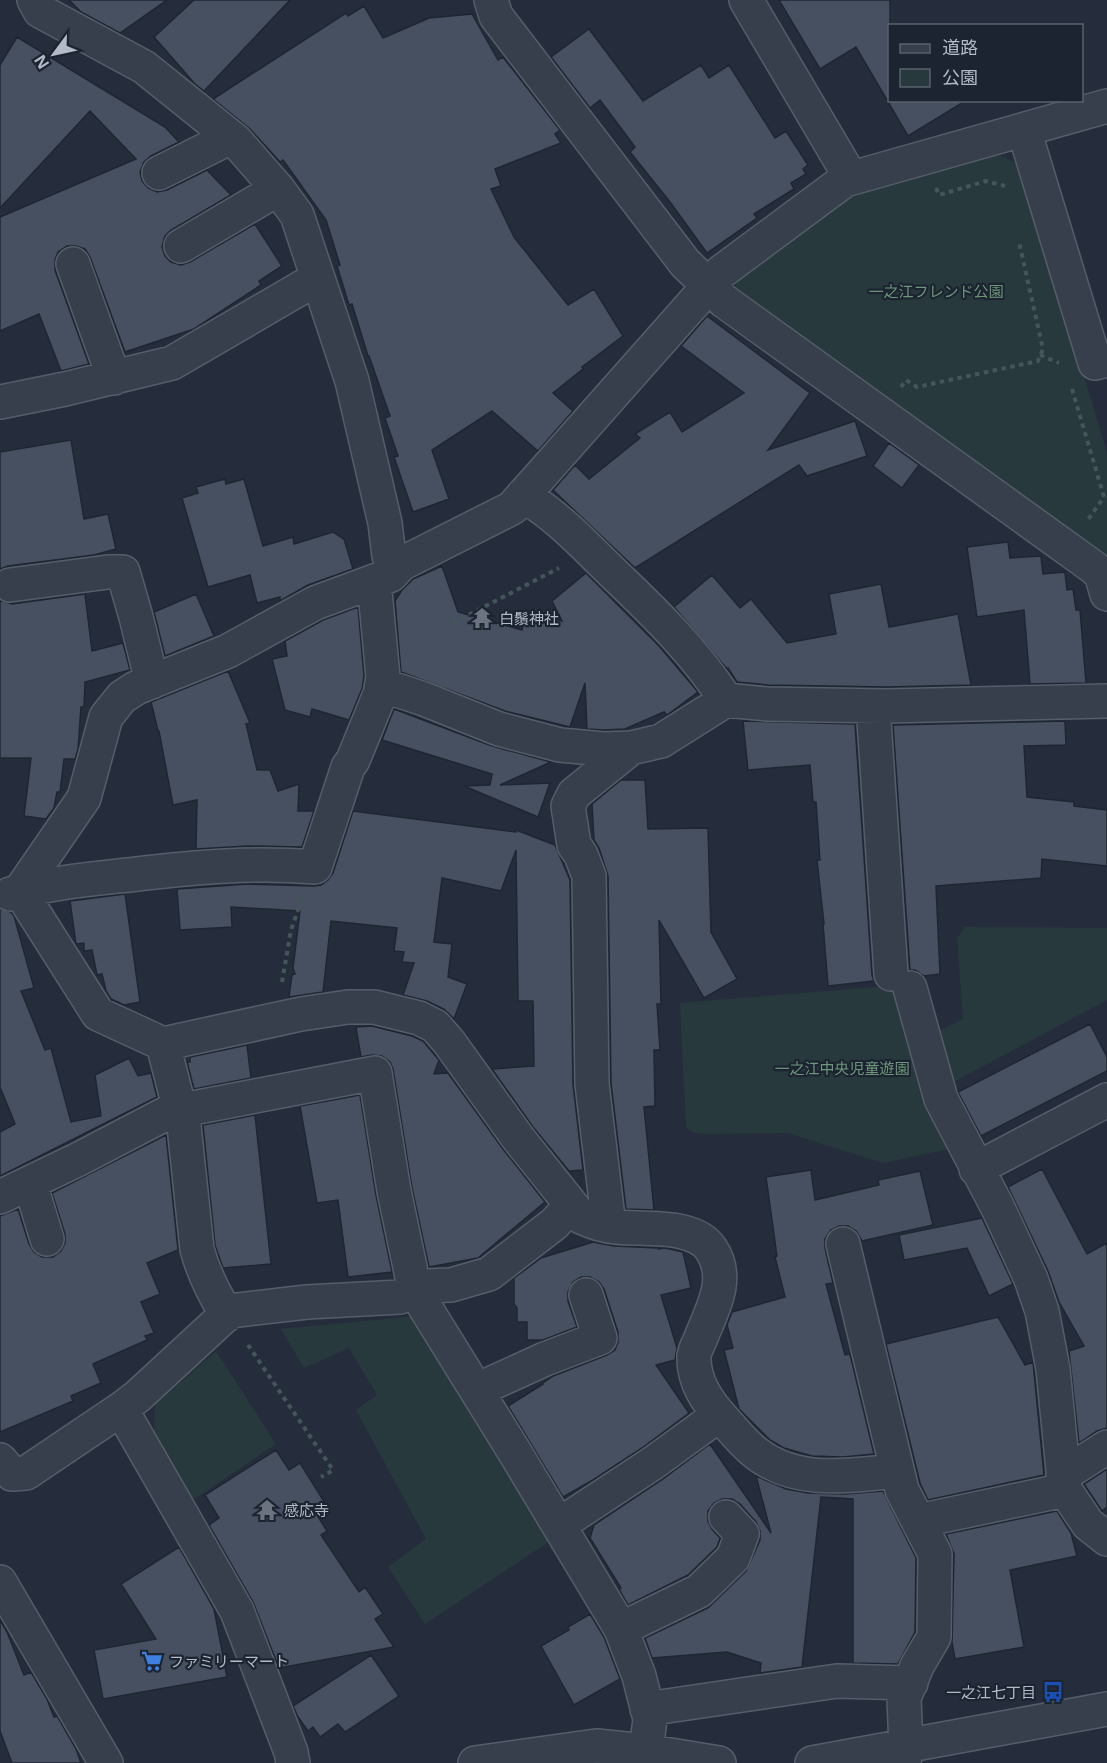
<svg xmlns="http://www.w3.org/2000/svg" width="1107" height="1763" font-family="'Open Sans','Noto Sans JP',sans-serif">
  <rect width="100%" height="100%" fill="#252d3c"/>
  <path fill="#27393d" d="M 994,153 L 1021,165 L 1107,453 L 1107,558 L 736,291 L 737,276 L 851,193 Z
    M 965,927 L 1107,928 L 1107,1000 L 950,1084 L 932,1034 L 963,1019 L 957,938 Z
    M 902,985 L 958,1147 L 883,1163 L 788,1133 L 704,1134 L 692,1132 L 686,1128 L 680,1003 Z
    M 416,1316 L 553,1539 L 425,1624 L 388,1567 L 426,1539 L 356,1410 L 377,1395 L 349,1348 L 304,1368 L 281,1329 Z
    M 216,1351 L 276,1444 L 193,1500 L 154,1432 L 155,1405 Z"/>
  <path fill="#465060" stroke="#1f2633" stroke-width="1.5" d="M 69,0 L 167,0 L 120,33 L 81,12 Z
    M 194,0 L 290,0 L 204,91 L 195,84 L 154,37 Z
    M 779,0 L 890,0 L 890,100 L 967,100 L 908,136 L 856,47 L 820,69 Z
    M 364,6 L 383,38 L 429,18 L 472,14 L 498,60 L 503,57 L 560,130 L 555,134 L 561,143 L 495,169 L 501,186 L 491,189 L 514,237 L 568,305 L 594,289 L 623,336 L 582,367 L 583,369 L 553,393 L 573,411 L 538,451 L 492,411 L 432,450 L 449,499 L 413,512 L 394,457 L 398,456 L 385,418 L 390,416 L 369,356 L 368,356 L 352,304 L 349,305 L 337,266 L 340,265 L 326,220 L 283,160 L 280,162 L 250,129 L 213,99 L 346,13 L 348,16 Z
    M 589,29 L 643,101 L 701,65 L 709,78 L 729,65 L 775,138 L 786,131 L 808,165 L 803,169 L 806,174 L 791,183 L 794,189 L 754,214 L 757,218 L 707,253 L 670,202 L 630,152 L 635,147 L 600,100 L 590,108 L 551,57 Z
    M 17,37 L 165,127 L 179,142 L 151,156 L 144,162 L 140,172 L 142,181 L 148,188 L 157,192 L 167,190 L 207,170 L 231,195 L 171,230 L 165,236 L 162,247 L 165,256 L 171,262 L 181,265 L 190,262 L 255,224 L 282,266 L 259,281 L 261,285 L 194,329 L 125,352 L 90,257 L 85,249 L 76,246 L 67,246 L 58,252 L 55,260 L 55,270 L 89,364 L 61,371 L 39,314 L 0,331 L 0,217 L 136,159 L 90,111 L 0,208 L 0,65 Z
    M 707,316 L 810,393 L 768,450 L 855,421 L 867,456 L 807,476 L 799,465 L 635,568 L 553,490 L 575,465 L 589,479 L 640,438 L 635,434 L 670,412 L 682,432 L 744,393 L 681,346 Z
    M 71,440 L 84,519 L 108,514 L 116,549 L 94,555 L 8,566 L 0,569 L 0,452 Z
    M 889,443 L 919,465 L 902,488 L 873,466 Z
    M 225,479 L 226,484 L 244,479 L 263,546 L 293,537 L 294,544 L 333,532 L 344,539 L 353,569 L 308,585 L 280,601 L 280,597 L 257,603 L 250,575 L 208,587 L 182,498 L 198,493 L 196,487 Z
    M 1008,542 L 1010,558 L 1041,556 L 1043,574 L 1065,572 L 1067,590 L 1073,589 L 1076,610 L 1080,610 L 1086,683 L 1030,684 L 1024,610 L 977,617 L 967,547 Z
    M 442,566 L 458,612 L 522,630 L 527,611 L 562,621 L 552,601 L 586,573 L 659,646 L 698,692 L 667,715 L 664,712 L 625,729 L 604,730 L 587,729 L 585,683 L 570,727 L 505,711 L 401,672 L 395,601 L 402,590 L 413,579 Z
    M 712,575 L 740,608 L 751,599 L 787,643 L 836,634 L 829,594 L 881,584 L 889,627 L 958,614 L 971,685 L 886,687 L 768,685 L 737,682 L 728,668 L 727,669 L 674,607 Z
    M 85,594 L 92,651 L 123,643 L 130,670 L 85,682 L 84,707 L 81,707 L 78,749 L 75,759 L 64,759 L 60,792 L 57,792 L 54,808 L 46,819 L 24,816 L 31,758 L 0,758 L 0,600 L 12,604 Z
    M 196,594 L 214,636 L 165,656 L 154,612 Z
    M 358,607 L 364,676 L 362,689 L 349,720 L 312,709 L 310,717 L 285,710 L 272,659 L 287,656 L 285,641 L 323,620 Z
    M 228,671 L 250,723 L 246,724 L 257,770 L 270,770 L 278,791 L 299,784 L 298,811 L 314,811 L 302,847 L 248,846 L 196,849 L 197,800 L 173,805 L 159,731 L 158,731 L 151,702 Z
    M 394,709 L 492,746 L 551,762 L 500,785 L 550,783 L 538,817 L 464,786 L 490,785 L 492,774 L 382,740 Z
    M 743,721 L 855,724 L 872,975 L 874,981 L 828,986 L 823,924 L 824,924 L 817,860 L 820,860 L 816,802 L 813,802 L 810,765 L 748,770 Z
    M 1065,721 L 1066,745 L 1024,746 L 1027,797 L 1074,802 L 1074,806 L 1107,810 L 1107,866 L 1042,859 L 1041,878 L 936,886 L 940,974 L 924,976 L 915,970 L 910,970 L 893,725 Z
    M 621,780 L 645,780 L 648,829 L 708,828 L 711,932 L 737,979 L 704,998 L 659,920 L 661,1004 L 657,1004 L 660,1050 L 654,1050 L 655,1106 L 644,1107 L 654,1210 L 626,1209 L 611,1083 L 608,876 L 599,848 L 594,840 L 592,804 Z
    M 353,811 L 516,832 L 516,830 L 555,845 L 570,880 L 573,1084 L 583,1170 L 569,1171 L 533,1127 L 492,1069 L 534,1066 L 533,1001 L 518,1001 L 516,850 L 501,891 L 442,878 L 434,942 L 452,944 L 448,977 L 467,984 L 454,1019 L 444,1009 L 427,1001 L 403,995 L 414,963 L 402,962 L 404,952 L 394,951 L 397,928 L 331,921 L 323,992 L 289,997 L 292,975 L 295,974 L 293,968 L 300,911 L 231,907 L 232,927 L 180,930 L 177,889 L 248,884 L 314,886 L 321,885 L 328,880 L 333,873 Z
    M 125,894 L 140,1002 L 124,1005 L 111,999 L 106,991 L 102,974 L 97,975 L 92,950 L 84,951 L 84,943 L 76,944 L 70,901 Z
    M 0,909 L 11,912 L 14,916 L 34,988 L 21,991 L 45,1050 L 51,1048 L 71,1122 L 101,1116 L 95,1075 L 129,1058 L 138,1076 L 151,1073 L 157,1097 L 0,1176 L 0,1132 L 15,1124 L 0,1087 Z
    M 1090,1024 L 1107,1057 L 1107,1071 L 981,1136 L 958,1092 Z
    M 372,1026 L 412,1036 L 423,1041 L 439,1060 L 434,1074 L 448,1073 L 503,1149 L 545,1202 L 478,1258 L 429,1267 L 412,1188 L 393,1069 L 390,1062 L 382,1056 L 372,1055 L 361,1057 L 356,1027 Z
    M 247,1045 L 251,1078 L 194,1089 L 187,1062 L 190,1062 L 190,1057 Z
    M 360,1095 L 376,1195 L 392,1272 L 348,1277 L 338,1200 L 317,1203 L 300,1106 Z
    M 255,1115 L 271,1264 L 223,1268 L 215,1245 L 203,1125 Z
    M 166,1135 L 178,1250 L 147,1263 L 160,1294 L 141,1302 L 154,1333 L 145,1336 L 147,1340 L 93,1364 L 101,1383 L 71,1396 L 73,1401 L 0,1432 L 0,1216 L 18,1209 L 29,1244 L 34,1252 L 42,1257 L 53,1257 L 61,1251 L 65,1243 L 65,1234 L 52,1193 Z
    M 1042,1169 L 1087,1254 L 1107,1243 L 1107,1428 L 1097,1431 L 1079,1443 L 1069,1351 L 1084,1346 L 1059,1302 L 1048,1271 L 1008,1187 Z
    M 811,1170 L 815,1200 L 879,1185 L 878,1180 L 920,1171 L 933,1225 L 862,1241 L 856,1231 L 848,1226 L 839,1226 L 831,1230 L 825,1239 L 825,1248 L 833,1283 L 826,1284 L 845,1355 L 850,1354 L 874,1454 L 843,1457 L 812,1456 L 784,1448 L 770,1440 L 739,1409 L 724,1350 L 733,1348 L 727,1325 L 732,1312 L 785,1297 L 775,1257 L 777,1256 L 766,1177 Z
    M 982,1218 L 1013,1284 L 989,1296 L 967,1248 L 904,1260 L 899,1235 Z
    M 593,1242 L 614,1246 L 658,1248 L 658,1249 L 665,1248 L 683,1252 L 691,1288 L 661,1295 L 677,1348 L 675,1360 L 656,1365 L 689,1413 L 642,1448 L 593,1480 L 563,1497 L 508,1406 L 543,1384 L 543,1383 L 553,1376 L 607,1355 L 615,1350 L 618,1342 L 618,1332 L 604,1289 L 599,1282 L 590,1277 L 581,1277 L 573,1282 L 568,1292 L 568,1301 L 577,1327 L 543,1340 L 527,1340 L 527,1322 L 517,1322 L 517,1308 L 514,1304 L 514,1278 L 541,1258 Z
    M 998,1317 L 1025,1365 L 1033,1362 L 1044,1475 L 928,1500 L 920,1483 L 886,1344 Z
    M 710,1444 L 771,1533 L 756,1476 L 786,1489 L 808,1493 L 845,1494 L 883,1491 L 916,1558 L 915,1632 L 898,1664 L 853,1663 L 853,1499 L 821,1497 L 802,1667 L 760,1673 L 761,1663 L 727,1652 L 652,1658 L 645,1638 L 708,1608 L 746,1571 L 760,1540 L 760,1531 L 756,1522 L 740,1504 L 732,1499 L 722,1499 L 714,1503 L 708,1511 L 708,1521 L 712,1529 L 720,1538 L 717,1547 L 688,1575 L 628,1605 L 619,1589 L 621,1588 L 590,1538 L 594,1525 L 663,1479 Z
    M 276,1450 L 289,1470 L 300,1463 L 325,1503 L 314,1510 L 327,1531 L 321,1535 L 359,1592 L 365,1587 L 383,1614 L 375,1619 L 394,1647 L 279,1668 L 253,1602 L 209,1525 L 219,1518 L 205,1495 Z
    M 1107,1469 L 1107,1507 L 1102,1511 L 1084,1484 Z
    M 1057,1511 L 1071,1533 L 1077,1556 L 1010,1570 L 1024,1647 L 955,1659 L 952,1642 L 954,1554 L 946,1534 Z
    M 179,1547 L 214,1609 L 227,1677 L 103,1699 L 94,1650 L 156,1639 L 121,1584 Z
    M 590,1614 L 604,1637 L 620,1679 L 574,1705 L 541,1646 L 569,1630 L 568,1627 Z
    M 0,1620 L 7,1632 L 24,1675 L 31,1672 L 47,1699 L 54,1717 L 57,1716 L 76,1749 L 81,1763 L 12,1763 L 0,1731 Z
    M 371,1655 L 399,1696 L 345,1732 L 338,1724 L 320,1737 L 313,1727 L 308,1731 L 298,1717 L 293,1706 Z"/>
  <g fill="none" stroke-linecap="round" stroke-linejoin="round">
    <defs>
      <path id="minor" d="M 34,0 L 40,11 L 144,67 L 236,141 L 278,189 L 297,215 L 352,381 L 385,523 L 389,556 L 401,564
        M 491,0 L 496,16 L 685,263 L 724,301 L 1093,567 L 1101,574 L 1107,594
        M 746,0 L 851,178
        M 1024,130 L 1095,363 L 1107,360
        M 159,173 L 231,137
        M 181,246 L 278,189
        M 73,264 L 114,378
        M 0,402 L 65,389 L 172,363 L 318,278
        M 523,495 C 561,519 582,543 613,573 C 654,612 695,652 726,700
        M 10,585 L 108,572 L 123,572 L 136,617 L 152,682
        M 382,685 L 424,699 L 499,729 L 560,745 L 604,749 L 631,748 L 661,741 L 726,700 L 767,704 L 886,706 L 1107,701
        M 873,706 L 891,974
        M 20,891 L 84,798 L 106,717 L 122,697 L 136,688 L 228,651 L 315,603 L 391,575 L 401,564 L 512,508 L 721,272 L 845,180 L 1107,106
        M 20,891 L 98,1014 L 163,1044 L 301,1014 L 348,1007 L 374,1007 L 419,1018 L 435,1026 L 449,1042 L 518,1138 L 581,1217 C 592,1222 603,1226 616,1227 C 642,1230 694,1223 711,1249 C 730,1277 714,1306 702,1335 C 700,1341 695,1349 694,1356 C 693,1382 708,1403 724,1420 C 735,1432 746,1447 760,1456 C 801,1485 851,1475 897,1471
        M 10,894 C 53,882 93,879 137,874 C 196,867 255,862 315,867 L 348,767 L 353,760 L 380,694 L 383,677 L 374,581
        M 910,988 L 941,1099 L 998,1208 L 1031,1279 L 1042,1311 L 1053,1369 L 1065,1490 L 1088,1524 L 1107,1539
        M 163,1044 L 184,1126 L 197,1249 C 203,1272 214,1294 227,1315
        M 976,1169 L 1107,1100
        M 30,1183 L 47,1239
        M 0,1197 L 79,1159 L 167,1113 L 375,1073 L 394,1191 L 415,1291 L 514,1451 L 621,1629 L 639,1676 L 650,1719 L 646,1751
        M 609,1226 L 592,1084 L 589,876 L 581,855 L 574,845 L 568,806 L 574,794 L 631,748
        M 843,1244 L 902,1490 L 935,1554 L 934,1637 L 917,1666 L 904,1698 L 906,1747 L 904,1763
        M 477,1390 L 545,1359 L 600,1338 L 586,1295
        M 121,1409 L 237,1611 L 291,1752 L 293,1763
        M 0,1460 L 12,1474 L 26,1473 L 121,1409 L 138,1396 L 230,1311 L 307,1302 L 400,1297 L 426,1286 L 451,1285 L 489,1274 L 554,1224 L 571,1206
        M 1063,1475 L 1107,1447
        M 918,1521 L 1065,1490
        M 559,1525 L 653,1463 L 719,1415
        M 0,1582 L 106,1763
        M 621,1629 L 699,1591 L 733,1558 L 742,1534 L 726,1517
        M 647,1709 L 837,1681 L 911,1683
        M 475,1763 L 596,1746 L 646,1751 L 719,1763
        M 812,1763 L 1107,1709"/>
    </defs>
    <use href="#minor" stroke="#565d6a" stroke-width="36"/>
    <path stroke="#44565a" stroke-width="4" stroke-dasharray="4.5 4.5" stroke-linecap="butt" d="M 936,188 L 939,195 L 986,181 L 1005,186
      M 1040,355 L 1059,363
      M 901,387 L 906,380 L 917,387 L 1038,361 L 1043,349 L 1019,242
      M 1072,389 L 1104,497 L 1087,521
      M 453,623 L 559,568
      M 282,982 L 291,930 L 302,899
      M 248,1345 L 333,1470 L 321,1477"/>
    <use href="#minor" stroke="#383f4c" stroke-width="33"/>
  </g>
  <defs>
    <symbol id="temple-bare" viewBox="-9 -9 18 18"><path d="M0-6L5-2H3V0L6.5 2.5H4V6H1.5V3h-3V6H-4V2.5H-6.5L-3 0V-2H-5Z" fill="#6b7280" stroke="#1d2431" stroke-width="2.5" paint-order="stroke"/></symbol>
    <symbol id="supermarket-bare" viewBox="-9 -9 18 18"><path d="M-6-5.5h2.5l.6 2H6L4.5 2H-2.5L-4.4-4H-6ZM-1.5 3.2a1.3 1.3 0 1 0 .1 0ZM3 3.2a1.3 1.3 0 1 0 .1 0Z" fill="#3f7fe0" stroke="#1d2431" stroke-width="2.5" paint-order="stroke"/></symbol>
    <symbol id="bus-bare" viewBox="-9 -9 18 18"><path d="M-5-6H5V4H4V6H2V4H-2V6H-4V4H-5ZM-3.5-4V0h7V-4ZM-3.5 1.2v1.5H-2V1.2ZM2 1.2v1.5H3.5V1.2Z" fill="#1a4fb4" stroke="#1d2431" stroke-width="2.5" paint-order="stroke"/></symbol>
  </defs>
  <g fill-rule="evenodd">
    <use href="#temple-bare" x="467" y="603" width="30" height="30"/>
    <use href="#temple-bare" x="252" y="1495" width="30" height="30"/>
    <use href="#supermarket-bare" x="137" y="1646" width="30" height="30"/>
    <use href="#bus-bare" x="1038" y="1677" width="30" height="30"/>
  </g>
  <g text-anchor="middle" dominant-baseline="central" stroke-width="4.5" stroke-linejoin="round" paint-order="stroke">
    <g font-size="15" fill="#6c9778" stroke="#1d2431">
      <text x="936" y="291">一之江フレンド公園</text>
      <text x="842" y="1068">一之江中央児童遊園</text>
    </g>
    <g font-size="15" fill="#b4bac7" stroke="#1d2431" text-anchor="start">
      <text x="499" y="618">白鬚神社</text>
      <text x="284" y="1510">感応寺</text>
      <text x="169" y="1661">ファミリーマート</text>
      <text x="1036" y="1692" text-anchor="end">一之江七丁目</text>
    </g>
  </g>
  <rect x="888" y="24" width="195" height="78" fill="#1d2431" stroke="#59606d" stroke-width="1.5"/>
  <rect x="900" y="44" width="30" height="9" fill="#383f4c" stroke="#59606d" stroke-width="1.5"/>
  <text x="942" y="54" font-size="18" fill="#b4bac7">道路</text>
  <rect x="900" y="69" width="30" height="18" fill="#27393d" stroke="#59606d" stroke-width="1.5"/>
  <text x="942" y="84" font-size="18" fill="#b4bac7">公園</text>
  <g transform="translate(54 54) rotate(237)" stroke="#1d2431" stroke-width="4.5" paint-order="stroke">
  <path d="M0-4.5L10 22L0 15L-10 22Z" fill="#b4bac7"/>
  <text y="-9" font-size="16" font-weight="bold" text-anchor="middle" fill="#b4bac7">N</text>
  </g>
</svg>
